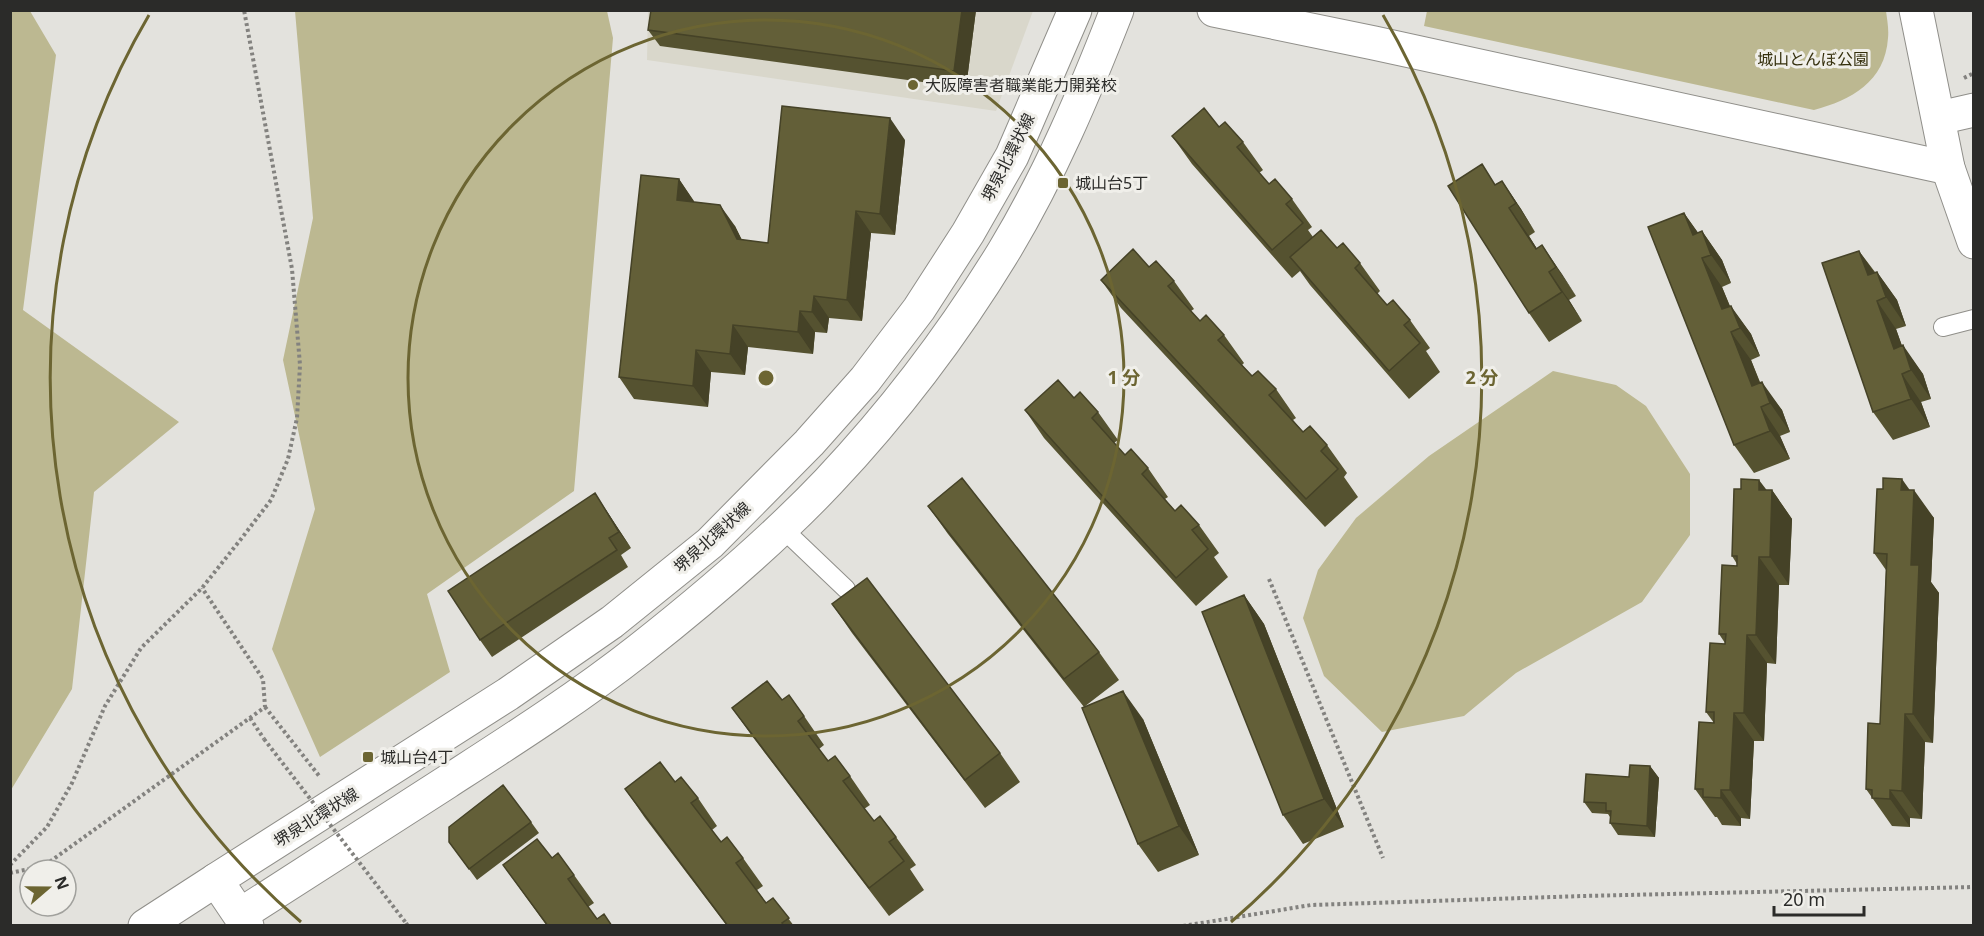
<svg xmlns="http://www.w3.org/2000/svg" width="1984" height="936" font-family="'Noto Sans','Noto Sans JP',sans-serif">
  <rect width="100%" height="100%" fill="#e3e2dd"/>
  <path fill="#d9d7cb" d="M 648,11 L 1033,11 L 996,111 L 647,60 Z"/>
  <path fill="#bcb891" d="M 30,11 L 56,55 L 23,310 L 179,422 L 94,492 L 72,689 L 11,790 L 10,11 Z
    M 295,11 L 607,11 L 613,38 L 574,491 L 427,594 L 450,672 L 320,757 L 272,649 L 315,509 L 283,360 L 313,218 Z
    M 1427,11 L 1886,11 C 1887,19 1889,29 1888,38 C 1885,82 1851,100 1814,110 L 1424,26 Z
    M 1553,371 L 1616,385 L 1646,406 L 1690,474 L 1690,535 L 1642,602 L 1516,673 L 1464,716 L 1382,732 L 1324,676 L 1303,618 L 1318,570 L 1356,518 L 1429,456 Z"/>
  <g fill="none" stroke-linecap="round" stroke-linejoin="round">
    <defs>
      <path id="service" d="M 1943,327 L 1974,319
        M 782,528 L 846,589"/>
      <path id="minor" d="M 1214,10 L 1374,43 L 1948,168
        M 1939,118 L 1974,110"/>
      <path id="tertiary" d="M 1916,10 L 1948,168 L 1974,242
        M 145,926 L 216,880"/>
      <path id="secondary" d="M 240,915 C 309,871 378,826 447,782 C 512,740 578,698 639,650 C 705,598 770,543 828,482 C 894,412 954,333 1004,251 C 1050,175 1085,92 1117,10
        M 247,926 L 216,880 L 508,694 L 612,622 L 710,543 L 809,443 L 865,380 L 919,309 L 968,233 L 1012,156 L 1075,10"/>
    </defs>
    <use href="#service" stroke="#908f8a" stroke-width="20"/>
    <use href="#minor" stroke="#908f8a" stroke-width="35"/>
    <use href="#tertiary" stroke="#908f8a" stroke-width="35"/>
    <use href="#secondary" stroke="#908f8a" stroke-width="35"/>
    <path stroke="#83827f" stroke-width="4" stroke-dasharray="3 3" stroke-linecap="butt" d="M 1964,78 L 1974,73
      M 1269,579 L 1383,858
      M 265,707 L 320,777
      M 250,718 L 264,739
      M 10,865 L 47,827 L 72,783 L 105,706 L 141,648 L 202,588 L 241,539 L 271,500 L 288,459 L 297,418 L 300,365 L 292,269 L 244,10
      M 10,873 L 44,866 L 265,707 L 263,679 L 202,588
      M 406,923 L 408,926
      M 1183,926 L 1311,905 L 1583,896 L 1974,887"/>
    <use href="#service" stroke="#fff" stroke-width="18"/>
    <use href="#minor" stroke="#fff" stroke-width="33"/>
    <use href="#tertiary" stroke="#fff" stroke-width="33"/>
    <use href="#secondary" stroke="#fff" stroke-width="33"/>
    <path stroke="#83827f" stroke-width="4" stroke-dasharray="3 3" stroke-linecap="butt" d="M 264,739 L 406,923"/>
  </g>
  <path fill="#555230" d="M 651,10 L 976,10 L 966,88 L 660,46 L 648,30 Z
    M 1219,127 L 1243,142 L 1263,170 L 1259,173 L 1269,184 L 1292,199 L 1312,227 L 1308,230 L 1313,237 L 1337,248 L 1360,263 L 1380,291 L 1377,294 L 1387,305 L 1410,320 L 1430,348 L 1426,351 L 1440,372 L 1409,399 L 1310,285 L 1300,271 L 1292,278 L 1192,164 L 1172,136 Z
    M 905,140 L 895,235 L 871,233 L 862,321 L 829,318 L 827,333 L 815,332 L 813,354 L 748,347 L 745,375 L 711,372 L 708,407 L 634,399 L 619,377 L 679,179 L 694,202 L 735,226 L 742,240 L 768,243 Z
    M 1502,181 L 1521,209 L 1535,232 L 1529,236 L 1537,249 L 1542,245 L 1576,296 L 1569,300 L 1582,321 L 1549,342 L 1529,313 L 1496,184 Z
    M 1684,213 L 1698,233 L 1702,231 L 1722,260 L 1731,283 L 1722,287 L 1730,306 L 1751,334 L 1760,356 L 1751,360 L 1760,382 L 1782,410 L 1790,432 L 1780,436 L 1790,459 L 1754,473 L 1734,445 Z
    M 1859,251 L 1875,272 L 1877,272 L 1897,300 L 1906,326 L 1896,329 L 1902,346 L 1923,374 L 1931,399 L 1921,402 L 1930,427 L 1893,440 L 1873,412 Z
    M 1149,267 L 1174,281 L 1194,309 L 1191,311 L 1200,321 L 1224,335 L 1244,363 L 1242,365 L 1252,376 L 1276,389 L 1296,418 L 1293,420 L 1303,432 L 1327,445 L 1347,473 L 1344,477 L 1358,497 L 1325,527 L 1121,308 L 1101,280 Z
    M 1074,398 L 1098,412 L 1118,440 L 1114,443 L 1125,455 L 1148,468 L 1168,497 L 1165,499 L 1175,511 L 1199,525 L 1219,553 L 1214,557 L 1228,577 L 1196,606 L 1044,438 L 1025,410 Z
    M 1767,490 L 1772,490 L 1792,519 L 1789,585 L 1779,585 L 1776,664 L 1767,663 L 1764,741 L 1754,741 L 1750,819 L 1741,818 L 1741,826 L 1722,825 L 1717,817 L 1715,817 L 1695,789 L 1714,723 L 1706,712 L 1725,644 L 1725,643 L 1719,634 L 1737,566 L 1737,564 L 1732,556 Z
    M 1909,490 L 1934,518 L 1931,582 L 1939,593 L 1933,743 L 1925,742 L 1922,819 L 1910,818 L 1910,827 L 1892,826 L 1866,789 L 1880,724 L 1886,570 L 1874,553 Z
    M 928,506 L 1099,652 L 1119,680 L 1084,707 L 948,534 Z
    M 606,510 L 631,548 L 621,555 L 628,567 L 492,657 L 480,640 Z
    M 1244,595 L 1264,624 L 1344,827 L 1303,844 L 1283,815 Z
    M 832,604 L 1000,753 L 1020,782 L 985,808 L 852,633 Z
    M 782,700 L 804,716 L 824,745 L 819,749 L 828,761 L 850,776 L 870,805 L 864,809 L 874,821 L 896,837 L 916,865 L 910,869 L 924,890 L 889,916 L 752,736 L 732,708 Z
    M 1143,719 L 1199,855 L 1158,872 L 1138,844 Z
    M 1650,766 L 1659,778 L 1655,837 L 1618,835 L 1610,823 L 1610,817 L 1608,814 L 1592,813 L 1584,802 L 1629,777 Z
    M 675,782 L 698,798 L 717,826 L 712,830 L 721,842 L 743,858 L 763,886 L 757,890 L 766,903 L 773,898 L 794,926 L 727,926 L 645,818 L 625,789 Z
    M 531,822 L 539,833 L 477,880 L 449,842 Z
    M 552,858 L 574,875 L 594,903 L 588,907 L 597,919 L 612,926 L 547,926 L 503,865 Z"/>
  <path fill="#454227" d="M 962,10 L 976,10 L 966,88 L 954,71 Z
    M 890,118 L 905,140 L 895,235 L 880,214 Z
    M 679,179 L 694,201 L 692,221 L 677,200 Z
    M 1502,181 L 1521,209 L 1535,232 L 1516,203 Z
    M 720,205 L 735,226 L 752,261 L 737,239 Z
    M 1509,208 L 1529,236 L 1551,271 L 1536,249 Z
    M 856,211 L 871,233 L 862,321 L 847,300 Z
    M 1684,213 L 1704,241 L 1693,235 Z
    M 1702,231 L 1722,260 L 1731,283 L 1711,255 Z
    M 1542,245 L 1562,274 L 1576,296 L 1556,267 Z
    M 1859,251 L 1879,279 L 1868,275 Z
    M 1702,258 L 1722,287 L 1739,329 L 1722,309 Z
    M 1549,272 L 1569,300 L 1582,321 L 1562,292 Z
    M 1877,272 L 1897,300 L 1906,326 L 1886,297 Z
    M 814,296 L 829,318 L 827,333 L 812,312 Z
    M 1877,301 L 1896,329 L 1911,371 L 1894,349 Z
    M 1731,306 L 1751,334 L 1760,356 L 1740,328 Z
    M 800,311 L 815,332 L 813,354 L 798,332 Z
    M 733,325 L 748,347 L 745,375 L 730,354 Z
    M 1731,332 L 1751,360 L 1768,404 L 1752,386 Z
    M 1903,345 L 1923,374 L 1931,399 L 1911,370 Z
    M 696,350 L 711,372 L 708,407 L 693,386 Z
    M 1902,374 L 1921,402 L 1930,427 L 1911,399 Z
    M 1762,382 L 1782,410 L 1790,432 L 1770,403 Z
    M 1761,407 L 1780,436 L 1790,459 L 1770,431 Z
    M 1902,479 L 1914,496 L 1914,490 L 1934,518 L 1931,582 L 1939,593 L 1933,743 L 1913,714 L 1911,565 L 1901,490 Z
    M 1759,480 L 1772,497 L 1772,490 L 1792,519 L 1789,585 L 1770,557 L 1759,490 Z
    M 595,493 L 606,510 L 631,548 L 619,532 Z
    M 1759,557 L 1779,585 L 1776,664 L 1756,635 Z
    M 1244,595 L 1264,624 L 1344,827 L 1324,799 Z
    M 1747,635 L 1767,663 L 1764,741 L 1744,713 Z
    M 1123,691 L 1143,719 L 1199,855 L 1179,826 Z
    M 1734,713 L 1754,741 L 1750,819 L 1730,790 Z
    M 1905,714 L 1925,742 L 1922,819 L 1902,791 Z
    M 1650,766 L 1659,778 L 1655,837 L 1647,826 Z
    M 1721,790 L 1741,818 L 1741,826 L 1721,798 Z
    M 1890,790 L 1910,818 L 1910,827 L 1890,799 Z"/>
  <path fill="#635f38" stroke="#454227" stroke-width="1.5" d="M 651,10 L 962,10 L 954,71 L 648,30 Z
    M 782,106 L 890,118 L 880,214 L 856,211 L 847,300 L 814,296 L 812,312 L 800,311 L 798,332 L 733,325 L 730,354 L 696,350 L 693,386 L 619,377 L 641,175 L 679,179 L 677,200 L 720,205 L 737,239 L 768,243 Z
    M 1204,108 L 1219,127 L 1225,122 L 1243,142 L 1237,147 L 1269,184 L 1275,179 L 1292,199 L 1286,204 L 1303,223 L 1272,250 L 1172,136 Z
    M 1482,164 L 1495,185 L 1502,181 L 1516,203 L 1509,208 L 1536,249 L 1542,245 L 1556,267 L 1549,272 L 1562,292 L 1529,313 L 1448,186 Z
    M 1684,213 L 1693,235 L 1702,231 L 1711,255 L 1702,258 L 1722,309 L 1731,306 L 1740,328 L 1731,332 L 1752,386 L 1762,382 L 1770,403 L 1761,407 L 1770,431 L 1734,445 L 1648,227 Z
    M 1321,230 L 1337,248 L 1343,243 L 1360,263 L 1355,268 L 1387,305 L 1393,300 L 1410,320 L 1404,325 L 1420,343 L 1389,371 L 1290,257 Z
    M 1133,249 L 1149,267 L 1156,261 L 1174,281 L 1168,286 L 1200,321 L 1206,315 L 1224,335 L 1218,340 L 1252,376 L 1258,371 L 1276,389 L 1269,395 L 1303,432 L 1310,426 L 1327,445 L 1321,451 L 1338,469 L 1306,499 L 1101,280 Z
    M 1859,251 L 1868,275 L 1877,272 L 1886,297 L 1877,301 L 1894,349 L 1903,345 L 1911,370 L 1902,374 L 1911,399 L 1873,412 L 1822,263 Z
    M 1058,380 L 1074,398 L 1080,392 L 1098,412 L 1092,418 L 1125,455 L 1131,449 L 1148,468 L 1142,474 L 1175,511 L 1181,505 L 1199,525 L 1192,530 L 1208,549 L 1176,578 L 1025,410 Z
    M 962,478 L 1099,652 L 1064,679 L 928,506 Z
    M 1883,478 L 1902,479 L 1901,490 L 1914,490 L 1911,565 L 1919,565 L 1913,714 L 1905,714 L 1902,791 L 1890,790 L 1890,799 L 1872,798 L 1872,790 L 1866,789 L 1868,723 L 1880,724 L 1887,554 L 1874,553 L 1877,489 L 1883,489 Z
    M 1741,479 L 1759,480 L 1759,490 L 1772,490 L 1770,557 L 1759,557 L 1756,635 L 1747,635 L 1744,713 L 1734,713 L 1730,790 L 1721,790 L 1721,798 L 1703,797 L 1703,789 L 1695,789 L 1699,722 L 1714,723 L 1714,712 L 1706,712 L 1710,643 L 1725,644 L 1726,634 L 1719,634 L 1722,565 L 1737,566 L 1737,556 L 1732,556 L 1734,489 L 1741,489 Z
    M 595,493 L 619,532 L 609,538 L 617,550 L 480,640 L 448,591 Z
    M 867,578 L 1000,753 L 965,780 L 832,604 Z
    M 1244,595 L 1324,799 L 1283,815 L 1202,612 Z
    M 767,681 L 782,700 L 789,695 L 804,716 L 798,721 L 828,761 L 835,756 L 850,776 L 843,781 L 874,821 L 880,816 L 896,837 L 889,842 L 904,861 L 869,888 L 732,708 Z
    M 1123,691 L 1179,826 L 1138,844 L 1082,708 Z
    M 660,762 L 675,782 L 681,777 L 698,798 L 691,803 L 721,842 L 727,837 L 743,858 L 736,863 L 766,903 L 773,898 L 789,918 L 782,923 L 784,926 L 728,926 L 625,789 Z
    M 1630,765 L 1650,766 L 1647,826 L 1610,823 L 1611,811 L 1606,811 L 1606,803 L 1584,802 L 1586,774 L 1629,777 Z
    M 503,785 L 531,822 L 469,869 L 449,842 L 449,827 Z
    M 537,839 L 552,858 L 558,853 L 574,875 L 568,879 L 597,919 L 604,914 L 612,926 L 548,926 L 503,865 Z"/>
  <g fill="none" stroke="#6c6532" stroke-width="3">
    <circle cx="766" cy="378" r="358"/>
    <path d="M301 922A716 716 0 0 1 149 15M1383 15A716 716 0 0 1 1231 922"/>
  </g>
  <g fill="#6c6532" stroke="#f0efea" stroke-width="2">
    <circle cx="913" cy="85" r="6"/>
    <rect x="1057" y="177" width="12" height="12" rx="3"/>
    <rect x="362" y="751" width="12" height="12" rx="3"/>
  </g>
  <g text-anchor="middle" dominant-baseline="central" stroke-width="6" stroke-linejoin="round" paint-order="stroke">
    <g font-size="16" fill="#35300e" stroke="#f0efea">
      <text x="1813" y="59">城山とんぼ公園</text>
    </g>
    <g font-size="16" fill="#2b2b29" stroke="#f0efea" text-anchor="start">
      <text x="925" y="85">大阪障害者職業能力開発校</text>
      <text x="1075" y="183">城山台5丁</text>
      <text x="380" y="757">城山台4丁</text>
    </g>
    <g font-size="16" fill="#2b2b29" stroke="#f0efea">
      <text transform="translate(1008 157) rotate(-63)">堺泉北環状線</text>
      <text transform="translate(712 537) rotate(-42)">堺泉北環状線</text>
      <text transform="translate(316 817) rotate(-32)">堺泉北環状線</text>
    </g>
  </g>
  <circle cx="766" cy="378" r="9" fill="#6c6532" stroke="#f0efea" stroke-width="3"/>
  <g font-size="18" text-anchor="middle" font-weight="bold" fill="#6c6532" stroke="#f0efea" stroke-width="6" stroke-linejoin="round" paint-order="stroke">
    <text x="1124" y="384">1 分</text>
    <text x="1482" y="384">2 分</text>
  </g>
  <rect width="1984" height="936" fill="none" stroke="#2b2b29" stroke-width="24"/>
  <g transform="translate(48 888) rotate(70)"><circle r="28" fill="#f0efea" stroke="#a1a19d" stroke-width="1.5"/>
  <path d="M0-4.5L10 22L0 15L-10 22Z" fill="#6c6532"/>
  <text y="-9" font-size="16" font-weight="bold" text-anchor="middle" fill="#2b2b29">N</text>
  </g>
  <path d="M1774 906v9h90v-9" fill="none" stroke="#2b2b29" stroke-width="3"/>
  <text x="1783" y="906" font-size="18" fill="#2b2b29" stroke="#f0efea" stroke-width="4.5" paint-order="stroke">20 m</text>
</svg>
